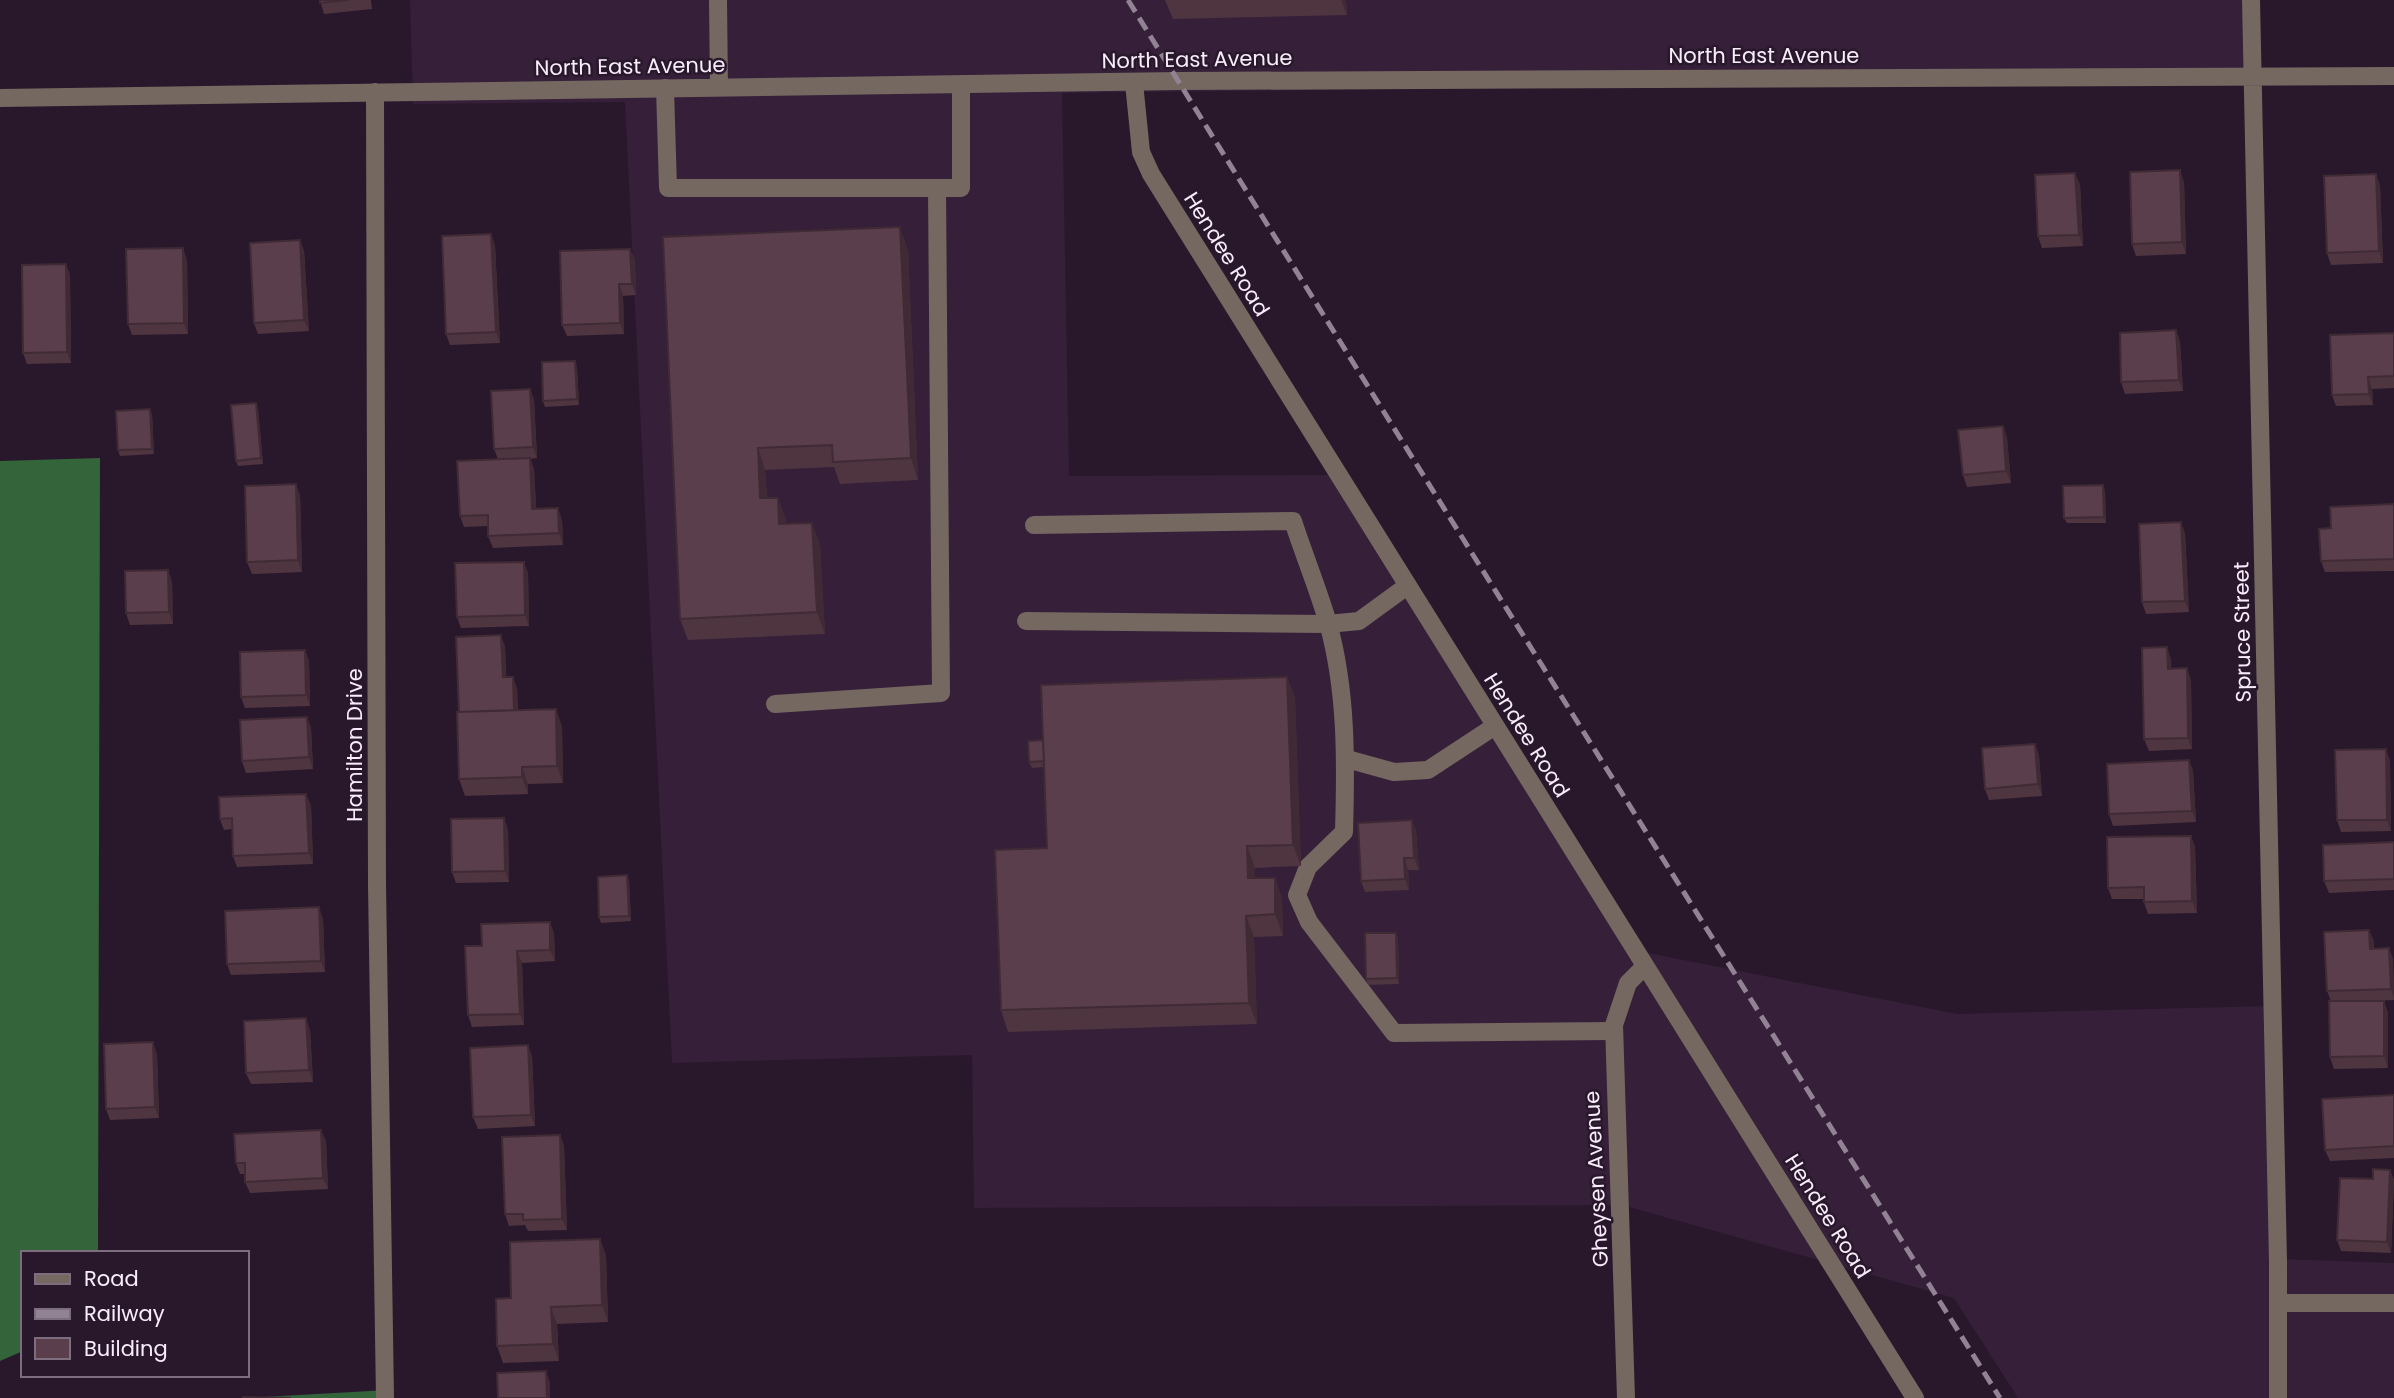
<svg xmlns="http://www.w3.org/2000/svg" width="2394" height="1398" font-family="Poppins,sans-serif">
  <rect width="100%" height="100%" fill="#29182c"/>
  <path fill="#351f39" d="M 410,0 L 2245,0 L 2247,79 L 1062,93 L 1069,476 L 1344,475 L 1643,952 L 1957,1014 L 2267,1006 L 2275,1259 L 2394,1263 L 2394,1398 L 2018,1398 L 1954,1298 L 1622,1205 L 974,1208 L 972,1055 L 672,1063 L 625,102 L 413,104 Z"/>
  <path fill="#34643a" d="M 100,458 L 98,1253 L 23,1253 L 23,1351 L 0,1361 L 0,461 Z
    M 388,1390 L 388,1398 L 246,1398 Z"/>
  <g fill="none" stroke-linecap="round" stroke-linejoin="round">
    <path stroke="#756860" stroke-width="18" d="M 665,88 L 668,188 L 961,188 L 961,85
      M 1034,525 L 1293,521 C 1304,555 1318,589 1328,623 C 1347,691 1346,763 1344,832 L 1308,867 L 1297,895 L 1309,922 L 1394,1033 L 1613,1031
      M 1026,621 L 1328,624 L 1359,621 L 1407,586
      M 775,704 L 941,693 L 937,188
      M 1347,759 L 1394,772 L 1428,770 L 1495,726
      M 2278,1303 L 2394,1303
      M 2278,1398 L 2278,1262"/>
    <path stroke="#756860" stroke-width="18" d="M 718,0 L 719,87
      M 2251,0 L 2278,1262
      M 1134,83 L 1141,152 L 1151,174 L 1915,1398
      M 375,92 L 377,885 L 385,1398
      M 0,98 L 1179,81 L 2394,76
      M 1626,1398 L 1614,1025 L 1628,983 L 1644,967"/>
    <path stroke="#928394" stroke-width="5" stroke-dasharray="14 7" stroke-linecap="butt" d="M 1128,0 C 1417,467 1709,932 2000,1398"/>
  </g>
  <path fill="#4e3540" d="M 320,0 L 371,0 L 372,9 L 324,14 Z
    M 1165,0 L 1346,0 L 1347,15 L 1173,19 Z
    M 2184,182 L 2186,254 L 2136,256 L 2132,244 Z
    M 2080,184 L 2083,246 L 2042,248 L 2038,236 Z
    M 2380,185 L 2383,263 L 2331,265 L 2327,253 Z
    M 491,234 L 495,246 L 500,343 L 450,345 L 446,334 Z
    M 663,237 L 908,249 L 918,480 L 840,484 L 834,467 L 765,470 L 767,498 L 786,519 L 786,524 L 820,544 L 825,634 L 688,640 L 680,619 Z
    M 300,240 L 304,251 L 309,331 L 258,334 L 254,323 Z
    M 630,249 L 635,260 L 636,295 L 623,296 L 624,334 L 567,336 L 562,325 Z
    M 187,260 L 188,334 L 132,335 L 128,324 Z
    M 66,264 L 70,275 L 71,363 L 27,364 L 23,353 Z
    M 2176,330 L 2180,342 L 2183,391 L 2125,394 L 2121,382 Z
    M 2394,333 L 2394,388 L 2372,389 L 2373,405 L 2336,406 L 2332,395 Z
    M 577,367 L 579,405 L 545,407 L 543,401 Z
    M 530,389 L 534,400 L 537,458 L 530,459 L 534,469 L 536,509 L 562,520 L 563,545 L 493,548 L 488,536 L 488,526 L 464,527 L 460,516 L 498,459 L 494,449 Z
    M 150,409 L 152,415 L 154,454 L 120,456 L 118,450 Z
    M 258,409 L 263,464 L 238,466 L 236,461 Z
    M 2003,426 L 2007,438 L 2011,483 L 1967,487 L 1963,475 Z
    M 2105,491 L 2106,523 L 2067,523 L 2064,518 Z
    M 300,495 L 302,572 L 252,574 L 247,562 Z
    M 2394,504 L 2394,571 L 2325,572 L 2321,561 L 2331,528 Z
    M 2185,533 L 2189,612 L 2146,614 L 2142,602 Z
    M 528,573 L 529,626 L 461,628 L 457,617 Z
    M 172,581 L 173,624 L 130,625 L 126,613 Z
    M 505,646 L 506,677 L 517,688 L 518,710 L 562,726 L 563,783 L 528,784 L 528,794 L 465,796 L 459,779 Z
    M 305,650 L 309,661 L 310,706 L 245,708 L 241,697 Z
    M 2171,659 L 2171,669 L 2191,680 L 2192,749 L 2149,751 L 2144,739 Z
    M 1287,677 L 1295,698 L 1301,866 L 1255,868 L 1255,878 L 1275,878 L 1282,899 L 1283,936 L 1254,937 L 1257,1024 L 1008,1032 L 1001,1010 L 1047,848 L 1044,767 L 1032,768 L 1029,762 L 1043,740 Z
    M 307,717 L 311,728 L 313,769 L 246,773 L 242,761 Z
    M 2035,744 L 2039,756 L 2042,796 L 1989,800 L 1985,789 Z
    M 2189,760 L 2193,771 L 2196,822 L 2113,826 L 2109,814 Z
    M 2390,760 L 2391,831 L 2341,832 L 2337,820 Z
    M 311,805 L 313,864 L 237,867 L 233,856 L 232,829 L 224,830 L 220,819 Z
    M 1412,820 L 1416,831 L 1419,870 L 1408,870 L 1409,890 L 1365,892 L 1361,881 Z
    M 508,829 L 509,882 L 456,883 L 452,872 Z
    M 2191,836 L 2195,847 L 2197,913 L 2148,914 L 2144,902 L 2144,899 L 2112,899 L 2108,888 Z
    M 2394,842 L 2394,890 L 2329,893 L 2324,881 Z
    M 627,875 L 629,881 L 631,921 L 601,923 L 599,917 Z
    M 323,919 L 325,972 L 231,975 L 227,964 Z
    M 554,933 L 555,961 L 522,963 L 524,1025 L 472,1027 L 468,1015 L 482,946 Z
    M 1396,933 L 1398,938 L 1399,984 L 1368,985 L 1366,979 Z
    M 2374,941 L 2374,949 L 2389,948 L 2393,959 L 2394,1000 L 2368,1001 L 2388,1012 L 2388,1068 L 2334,1069 L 2330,1057 L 2331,1001 L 2327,991 Z
    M 310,1030 L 313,1082 L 251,1084 L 246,1073 Z
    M 157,1054 L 159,1118 L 110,1120 L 106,1109 Z
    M 532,1056 L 535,1126 L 478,1129 L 473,1117 Z
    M 2394,1095 L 2394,1158 L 2330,1161 L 2325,1150 Z
    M 560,1135 L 564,1146 L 567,1230 L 528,1231 L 525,1225 L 509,1226 L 505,1214 Z
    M 326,1141 L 328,1189 L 250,1193 L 245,1182 L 245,1174 L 240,1174 L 236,1163 Z
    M 2390,1170 L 2394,1180 L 2391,1253 L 2341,1251 L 2337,1240 L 2373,1179 Z
    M 600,1239 L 606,1256 L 608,1322 L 557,1324 L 559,1361 L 503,1363 L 497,1346 L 511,1298 Z"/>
  <path fill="#402b34" d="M 1341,0 L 1346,0 L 1347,15 Z
    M 2180,170 L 2184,182 L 2186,254 L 2182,242 Z
    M 2075,173 L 2080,184 L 2083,246 L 2079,235 Z
    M 2376,174 L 2380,185 L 2383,263 L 2379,251 Z
    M 900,227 L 908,249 L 918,480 L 911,458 Z
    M 491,234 L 495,246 L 500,343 L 496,332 Z
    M 300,240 L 304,251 L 309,331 L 304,320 Z
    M 183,248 L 187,260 L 188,334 L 184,323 Z
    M 630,249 L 635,260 L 636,295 L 632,284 Z
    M 66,264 L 70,275 L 71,363 L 67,352 Z
    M 619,284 L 623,296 L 624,334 L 620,323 Z
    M 2176,330 L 2180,342 L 2183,391 L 2179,380 Z
    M 575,361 L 577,367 L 579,405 L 577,399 Z
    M 2368,377 L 2372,389 L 2373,405 L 2369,394 Z
    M 530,389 L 534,400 L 537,458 L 533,447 Z
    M 256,403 L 258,409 L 263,464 L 261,458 Z
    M 150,409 L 152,415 L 154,454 L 152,449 Z
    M 2003,426 L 2007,438 L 2011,483 L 2006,471 Z
    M 758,448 L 765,470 L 768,520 L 760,498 Z
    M 530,458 L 534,469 L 537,521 L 532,509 Z
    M 296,484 L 300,495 L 302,572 L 298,560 Z
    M 2103,485 L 2105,491 L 2106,523 L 2104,517 Z
    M 778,498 L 786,519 L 787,546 L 779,524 Z
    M 558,508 L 562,520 L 563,545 L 559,533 Z
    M 2181,522 L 2185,533 L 2189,612 L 2185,601 Z
    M 812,523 L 820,544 L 825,634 L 817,612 Z
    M 524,562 L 528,573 L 529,626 L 525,615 Z
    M 168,570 L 172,581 L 173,624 L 169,612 Z
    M 501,635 L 505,646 L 507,689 L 503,677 Z
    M 2167,647 L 2171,659 L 2172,680 L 2168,669 Z
    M 305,650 L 309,661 L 310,706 L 306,695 Z
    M 2187,668 L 2191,680 L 2192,749 L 2188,738 Z
    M 513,677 L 517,688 L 518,724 L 514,712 Z
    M 1287,677 L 1295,698 L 1301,866 L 1293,845 Z
    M 556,709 L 562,726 L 563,783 L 557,766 Z
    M 307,717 L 311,728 L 313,769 L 309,757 Z
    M 2035,744 L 2039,756 L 2042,796 L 2038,784 Z
    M 2386,749 L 2390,760 L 2391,831 L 2387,820 Z
    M 2189,760 L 2193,771 L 2196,822 L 2192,811 Z
    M 522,767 L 528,784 L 528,794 L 522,777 Z
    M 306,794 L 311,805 L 313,864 L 309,853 Z
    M 504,818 L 508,829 L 509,882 L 505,871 Z
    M 1412,820 L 1416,831 L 1419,870 L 1414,858 Z
    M 2191,836 L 2195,847 L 2197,913 L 2192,901 Z
    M 1247,846 L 1255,868 L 1256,900 L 1248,878 Z
    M 1404,858 L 1408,870 L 1409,890 L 1405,879 Z
    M 627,875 L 629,881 L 631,921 L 629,916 Z
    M 1275,878 L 1282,899 L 1283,936 L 1275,914 Z
    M 319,907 L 323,919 L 325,972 L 321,961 Z
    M 1246,916 L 1254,937 L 1257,1024 L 1249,1003 Z
    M 550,922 L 554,933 L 555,961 L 550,950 Z
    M 2369,930 L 2374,941 L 2374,960 L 2370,949 Z
    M 1396,933 L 1398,938 L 1399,984 L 1397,978 Z
    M 2389,948 L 2393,959 L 2394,998 L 2391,989 Z
    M 517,951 L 522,963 L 524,1025 L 520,1014 Z
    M 2384,1001 L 2388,1012 L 2388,1068 L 2384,1056 Z
    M 306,1018 L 310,1030 L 313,1082 L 309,1070 Z
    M 153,1042 L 157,1054 L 159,1118 L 155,1107 Z
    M 528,1045 L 532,1056 L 535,1126 L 531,1115 Z
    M 321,1130 L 326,1141 L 328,1189 L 323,1178 Z
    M 560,1135 L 564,1146 L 567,1230 L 562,1219 Z
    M 2390,1170 L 2394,1180 L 2391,1253 L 2387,1242 Z
    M 600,1239 L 606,1256 L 608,1322 L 602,1305 Z
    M 551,1307 L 557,1324 L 559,1361 L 553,1344 Z
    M 546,1371 L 550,1383 L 550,1398 L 547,1398 Z"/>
  <path fill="#5b3e4b" stroke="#402b34" stroke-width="2" d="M 320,0 L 348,0 L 320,3 Z
    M 2180,170 L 2182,242 L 2132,244 L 2130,172 Z
    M 2075,173 L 2079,235 L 2038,236 L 2035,175 Z
    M 2376,174 L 2379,251 L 2327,253 L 2324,176 Z
    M 900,227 L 911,458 L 833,462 L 832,445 L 758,448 L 760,498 L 778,498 L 779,524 L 812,523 L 817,612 L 680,619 L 663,237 Z
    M 491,234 L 496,332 L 446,334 L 442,236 Z
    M 300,240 L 304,320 L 254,323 L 250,243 Z
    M 183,248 L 184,323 L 128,324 L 126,249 Z
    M 630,249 L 632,284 L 619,284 L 620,323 L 562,325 L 560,251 Z
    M 66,264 L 67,352 L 23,353 L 22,265 Z
    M 2176,330 L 2179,380 L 2121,382 L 2120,333 Z
    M 2394,333 L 2394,376 L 2368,377 L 2369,394 L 2332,395 L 2330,335 Z
    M 575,361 L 577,399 L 543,401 L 542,362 Z
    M 530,389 L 533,447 L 494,449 L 491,391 Z
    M 256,403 L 261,458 L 236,461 L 231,405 Z
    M 150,409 L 152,449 L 118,450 L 116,411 Z
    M 2003,426 L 2006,471 L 1963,475 L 1958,430 Z
    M 530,458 L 532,509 L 558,508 L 559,533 L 488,536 L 488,515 L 460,516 L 457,461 Z
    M 296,484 L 298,560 L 247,562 L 245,486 Z
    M 2103,485 L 2104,517 L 2064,518 L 2063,486 Z
    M 2394,504 L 2394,559 L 2321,561 L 2319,529 L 2331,528 L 2330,507 Z
    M 2181,522 L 2185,601 L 2142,602 L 2139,524 Z
    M 524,562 L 525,615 L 457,617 L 455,563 Z
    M 168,570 L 169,612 L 126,613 L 125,571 Z
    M 501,635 L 503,677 L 513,677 L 514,710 L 459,712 L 456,637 Z
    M 2167,647 L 2168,669 L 2187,668 L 2188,738 L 2144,739 L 2142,648 Z
    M 305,650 L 306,695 L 241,697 L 240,652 Z
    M 1287,677 L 1293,845 L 1247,846 L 1248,878 L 1275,878 L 1275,914 L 1246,916 L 1249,1003 L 1001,1010 L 995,850 L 1047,848 L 1041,685 Z
    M 556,709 L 557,766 L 522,767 L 522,777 L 459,779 L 457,712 Z
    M 307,717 L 309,757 L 242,761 L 240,720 Z
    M 1043,740 L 1044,761 L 1029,762 L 1028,741 Z
    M 2035,744 L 2038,784 L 1985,789 L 1982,748 Z
    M 2386,749 L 2387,820 L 2337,820 L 2335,750 Z
    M 2189,760 L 2192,811 L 2109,814 L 2107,764 Z
    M 306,794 L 309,853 L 233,856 L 232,818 L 220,819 L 219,797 Z
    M 504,818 L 505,871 L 452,872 L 451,819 Z
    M 1412,820 L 1414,858 L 1404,858 L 1405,879 L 1361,881 L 1358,823 Z
    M 2191,836 L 2192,901 L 2144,902 L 2144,887 L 2108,888 L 2107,837 Z
    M 2394,842 L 2394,879 L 2324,881 L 2323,845 Z
    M 627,875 L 629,916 L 599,917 L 598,877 Z
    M 319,907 L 321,961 L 227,964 L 225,911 Z
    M 550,922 L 550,950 L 517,951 L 520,1014 L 468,1015 L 465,946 L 482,946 L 481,924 Z
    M 2369,930 L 2370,949 L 2389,948 L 2391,989 L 2327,991 L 2324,932 Z
    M 1365,933 L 1396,933 L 1397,978 L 1366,979 Z
    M 2329,1001 L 2384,1001 L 2384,1056 L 2330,1057 Z
    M 306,1018 L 309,1070 L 246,1073 L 244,1021 Z
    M 153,1042 L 155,1107 L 106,1109 L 104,1044 Z
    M 528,1045 L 531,1115 L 473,1117 L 470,1048 Z
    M 2394,1095 L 2394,1146 L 2325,1150 L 2322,1099 Z
    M 321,1130 L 323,1178 L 245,1182 L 245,1163 L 236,1163 L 234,1134 Z
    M 560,1135 L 562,1219 L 523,1220 L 523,1214 L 505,1214 L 502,1137 Z
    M 2373,1169 L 2390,1170 L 2387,1242 L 2337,1240 L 2340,1178 L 2373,1179 Z
    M 600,1239 L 602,1305 L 551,1307 L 553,1344 L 497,1346 L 496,1299 L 511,1298 L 510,1242 Z
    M 546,1371 L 547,1398 L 498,1398 L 497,1373 Z
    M 243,1397 L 291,1398 L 243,1398 Z"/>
  <g text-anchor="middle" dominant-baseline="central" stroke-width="5" stroke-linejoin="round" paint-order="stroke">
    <g font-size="21" fill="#f9edfb" stroke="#29182c">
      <text x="1764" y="55">North East Avenue</text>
      <text transform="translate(1197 59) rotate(-1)">North East Avenue</text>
      <text transform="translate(630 66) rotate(-1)">North East Avenue</text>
      <text transform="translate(1227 254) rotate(58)">Hendee Road</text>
      <text transform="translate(2242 632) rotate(-91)">Spruce Street</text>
      <text transform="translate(1527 735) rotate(58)">Hendee Road</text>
      <text transform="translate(354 745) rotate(-90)">Hamilton Drive</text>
      <text transform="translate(1596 1179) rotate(-93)">Gheysen Avenue</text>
      <text transform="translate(1828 1216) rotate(58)">Hendee Road</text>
    </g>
  </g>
  <rect x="21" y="1251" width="228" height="126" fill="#29182c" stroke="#7c6d7f" stroke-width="2"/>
  <rect x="35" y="1274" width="35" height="10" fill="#756860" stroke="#7c6d7f" stroke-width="2"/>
  <text x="84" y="1286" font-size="21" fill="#f9edfb">Road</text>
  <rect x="35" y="1309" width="35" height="10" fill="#928394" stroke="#7c6d7f" stroke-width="2"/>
  <text x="84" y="1321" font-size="21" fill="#f9edfb">Railway</text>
  <rect x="35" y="1338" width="35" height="21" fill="#5b3e4b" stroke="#7c6d7f" stroke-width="2"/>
  <text x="84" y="1356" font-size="21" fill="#f9edfb">Building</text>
</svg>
